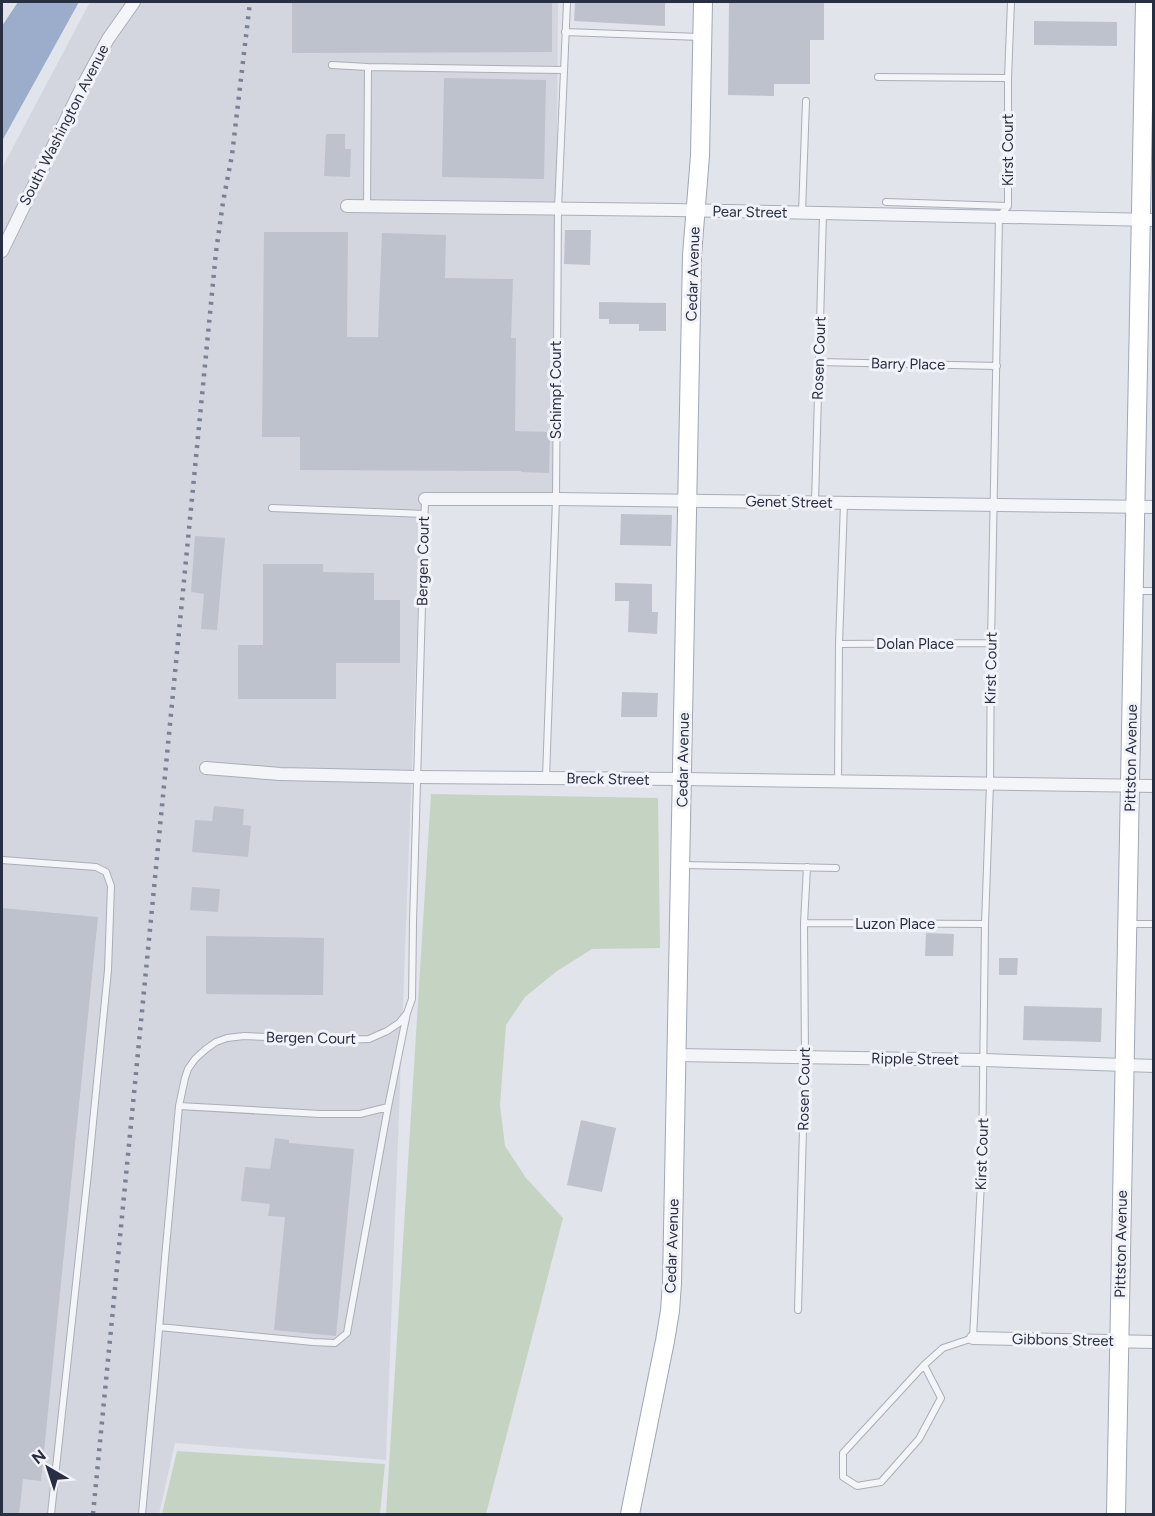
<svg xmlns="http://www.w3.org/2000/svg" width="1155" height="1516" font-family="Figtree,sans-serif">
  <rect width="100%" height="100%" fill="#e1e4ea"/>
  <path fill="#d3d6df" d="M 90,2 L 558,2 L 554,499 L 422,497 L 386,1460 L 175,1443 L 159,1514 L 2,1514 L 2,168 Z"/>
  <path fill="#c5d4c2" d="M 431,794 L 658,798 L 660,948 L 592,949 L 557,971 L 525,997 L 506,1025 L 500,1105 L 505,1146 L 526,1178 L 563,1218 L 486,1514 L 386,1514 Z
    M 177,1451 L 385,1464 L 380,1514 L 162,1514 Z"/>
  <path fill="#9badcb" d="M 18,2 L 79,2 L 2,141 L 2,26 Z"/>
  <path fill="#bec2cd" d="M 292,2 L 552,2 L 552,52 L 292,53 Z
    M 575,2 L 665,2 L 665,26 L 574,21 Z
    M 729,2 L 824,2 L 824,40 L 810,40 L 810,84 L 774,84 L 774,96 L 728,95 Z
    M 1034,21 L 1117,22 L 1117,46 L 1034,45 Z
    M 444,78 L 546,80 L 544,179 L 442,177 Z
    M 326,134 L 345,134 L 345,149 L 351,149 L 350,177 L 324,176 Z
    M 565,230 L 591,230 L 590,265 L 564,264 Z
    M 264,232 L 348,232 L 347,337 L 378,337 L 382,233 L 446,235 L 445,278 L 513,279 L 511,338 L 516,338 L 515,431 L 550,432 L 549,473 L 521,472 L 521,471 L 300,470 L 300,437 L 262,437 Z
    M 599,302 L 666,303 L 666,331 L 639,331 L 639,324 L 609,324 L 609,319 L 599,319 Z
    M 621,514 L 672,515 L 671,546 L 620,545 Z
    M 195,536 L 225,538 L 217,630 L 201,629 L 204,594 L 191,592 Z
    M 263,564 L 323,564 L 323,572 L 374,573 L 374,600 L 400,600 L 400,663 L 336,663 L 336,699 L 238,699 L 238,645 L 263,645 Z
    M 615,583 L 652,584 L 652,612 L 658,612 L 657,634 L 628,632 L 629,601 L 615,601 Z
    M 622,692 L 658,693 L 657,717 L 621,717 Z
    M 214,806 L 244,809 L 243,825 L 251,826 L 248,857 L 192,852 L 195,820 L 212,821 Z
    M 192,887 L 220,889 L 218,912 L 190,910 Z
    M 2,908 L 98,917 L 41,1481 L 23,1479 L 19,1515 L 2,1515 Z
    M 926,933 L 954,934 L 953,956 L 925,956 Z
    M 206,936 L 324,938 L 323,995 L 206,994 Z
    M 999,958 L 1018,958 L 1017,975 L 999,975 Z
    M 1024,1006 L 1102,1008 L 1101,1042 L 1023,1040 Z
    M 581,1120 L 616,1128 L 602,1192 L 567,1185 Z
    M 275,1138 L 289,1140 L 289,1143 L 354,1149 L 336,1336 L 274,1330 L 285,1217 L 268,1216 L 270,1204 L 241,1201 L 245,1167 L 270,1169 Z"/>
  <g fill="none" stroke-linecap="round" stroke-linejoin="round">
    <defs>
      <path id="service" d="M 565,32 L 700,37
        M 332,65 L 368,67 L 564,70
        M 878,77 L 1008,78
        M 886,202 L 1008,206
        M 367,206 L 368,67
        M 802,213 L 806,101
        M 819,362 L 997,366
        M 815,503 L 823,214
        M 272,508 L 425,514
        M 1137,591 L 1154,591
        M 839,644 L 991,643
        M 546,778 L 556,499 L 558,209 L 567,2
        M 838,781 L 839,644 L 844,503
        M 2,860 L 96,867 L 106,872 L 111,886 L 108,970 L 88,1173 L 51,1514
        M 682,865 L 836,868
        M 804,923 L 985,924
        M 1131,924 L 1154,924
        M 179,1106 L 320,1114 L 360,1114 L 388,1107 L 407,1013
        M 798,1310 L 805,1057 L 804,923 L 807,867
        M 159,1327 L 313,1342 L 335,1343 L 347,1333 L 388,1107
        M 924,1365 L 941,1398 L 919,1439 L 881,1482 L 857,1486 L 843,1477 L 843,1453 L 924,1365 L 943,1348 L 973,1338 L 982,1162 L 985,924 L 990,783 L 991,643 L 999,217 L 1008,206 L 1008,78 L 1011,2
        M 142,1514 L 155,1376 L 165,1258 L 179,1106 L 185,1078 L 188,1069 L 195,1059 L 206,1049 L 216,1042 L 227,1038 L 244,1036 L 342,1040 L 369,1039 L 387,1031 L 399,1023 L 407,1013 L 412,999 L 413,923 L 425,499"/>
      <path id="minor" d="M 347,206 L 675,210 L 1154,220
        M 2,251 L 82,87 L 108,39 L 134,2
        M 425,499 L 556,499 L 1154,507
        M 206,768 L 280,774 L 418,777 L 683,779 L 1154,786
        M 677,1055 L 984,1060 L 1154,1066
        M 973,1338 L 1154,1342"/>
      <path id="primary" d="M 630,1514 L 665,1341 L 670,1311 L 672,1283 L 692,255 L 700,156 L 703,2
        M 1116,1514 L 1145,2"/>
    </defs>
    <use href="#service" stroke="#aaaeb8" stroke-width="8"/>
    <use href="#minor" stroke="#aaaeb8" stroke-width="14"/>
    <use href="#primary" stroke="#a0a6b6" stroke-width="20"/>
    <use href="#service" stroke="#f4f5f8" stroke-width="6"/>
    <use href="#minor" stroke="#f4f5f8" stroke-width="12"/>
    <use href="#primary" stroke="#fff" stroke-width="18"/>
    <path stroke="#7a8195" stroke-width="4.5" stroke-dasharray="3 6" stroke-linecap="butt" d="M 93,1514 L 216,252 L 223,202 L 232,155 L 250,2"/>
  </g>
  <g text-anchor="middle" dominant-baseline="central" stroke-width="6" stroke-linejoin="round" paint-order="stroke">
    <g font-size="15" fill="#292f43" stroke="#f1f3f8">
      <text transform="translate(64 125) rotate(-63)">South Washington Avenue</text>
      <text transform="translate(1008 150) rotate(-90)">Kirst Court</text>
      <text transform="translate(750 212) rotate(1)">Pear Street</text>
      <text transform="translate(693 274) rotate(-88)">Cedar Avenue</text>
      <text transform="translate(819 358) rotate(-88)">Rosen Court</text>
      <text transform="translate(908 364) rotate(1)">Barry Place</text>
      <text transform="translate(556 390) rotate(-90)">Schimpf Court</text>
      <text transform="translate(789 502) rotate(1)">Genet Street</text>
      <text transform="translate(423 561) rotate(-89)">Bergen Court</text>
      <text x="915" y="644">Dolan Place</text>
      <text transform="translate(991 668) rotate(-89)">Kirst Court</text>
      <text transform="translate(1131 758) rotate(-89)">Pittston Avenue</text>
      <text transform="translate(683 760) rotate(-89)">Cedar Avenue</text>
      <text transform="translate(608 779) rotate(1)">Breck Street</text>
      <text x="895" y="924">Luzon Place</text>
      <text transform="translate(311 1038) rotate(1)">Bergen Court</text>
      <text transform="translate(915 1059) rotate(1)">Ripple Street</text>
      <text transform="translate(804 1089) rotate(-89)">Rosen Court</text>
      <text transform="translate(982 1154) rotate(-88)">Kirst Court</text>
      <text transform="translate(1121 1244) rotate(-89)">Pittston Avenue</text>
      <text transform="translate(672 1246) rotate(-88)">Cedar Avenue</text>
      <text transform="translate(1063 1340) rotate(1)">Gibbons Street</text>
    </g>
  </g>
  <rect width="1155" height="1516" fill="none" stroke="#292f43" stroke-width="6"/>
  <g transform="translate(48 1468) rotate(321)" stroke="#f1f3f8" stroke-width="4.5" paint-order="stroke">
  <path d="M0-4.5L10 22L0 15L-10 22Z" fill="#292f43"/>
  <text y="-9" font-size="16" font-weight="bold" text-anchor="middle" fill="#292f43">N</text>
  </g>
</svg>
